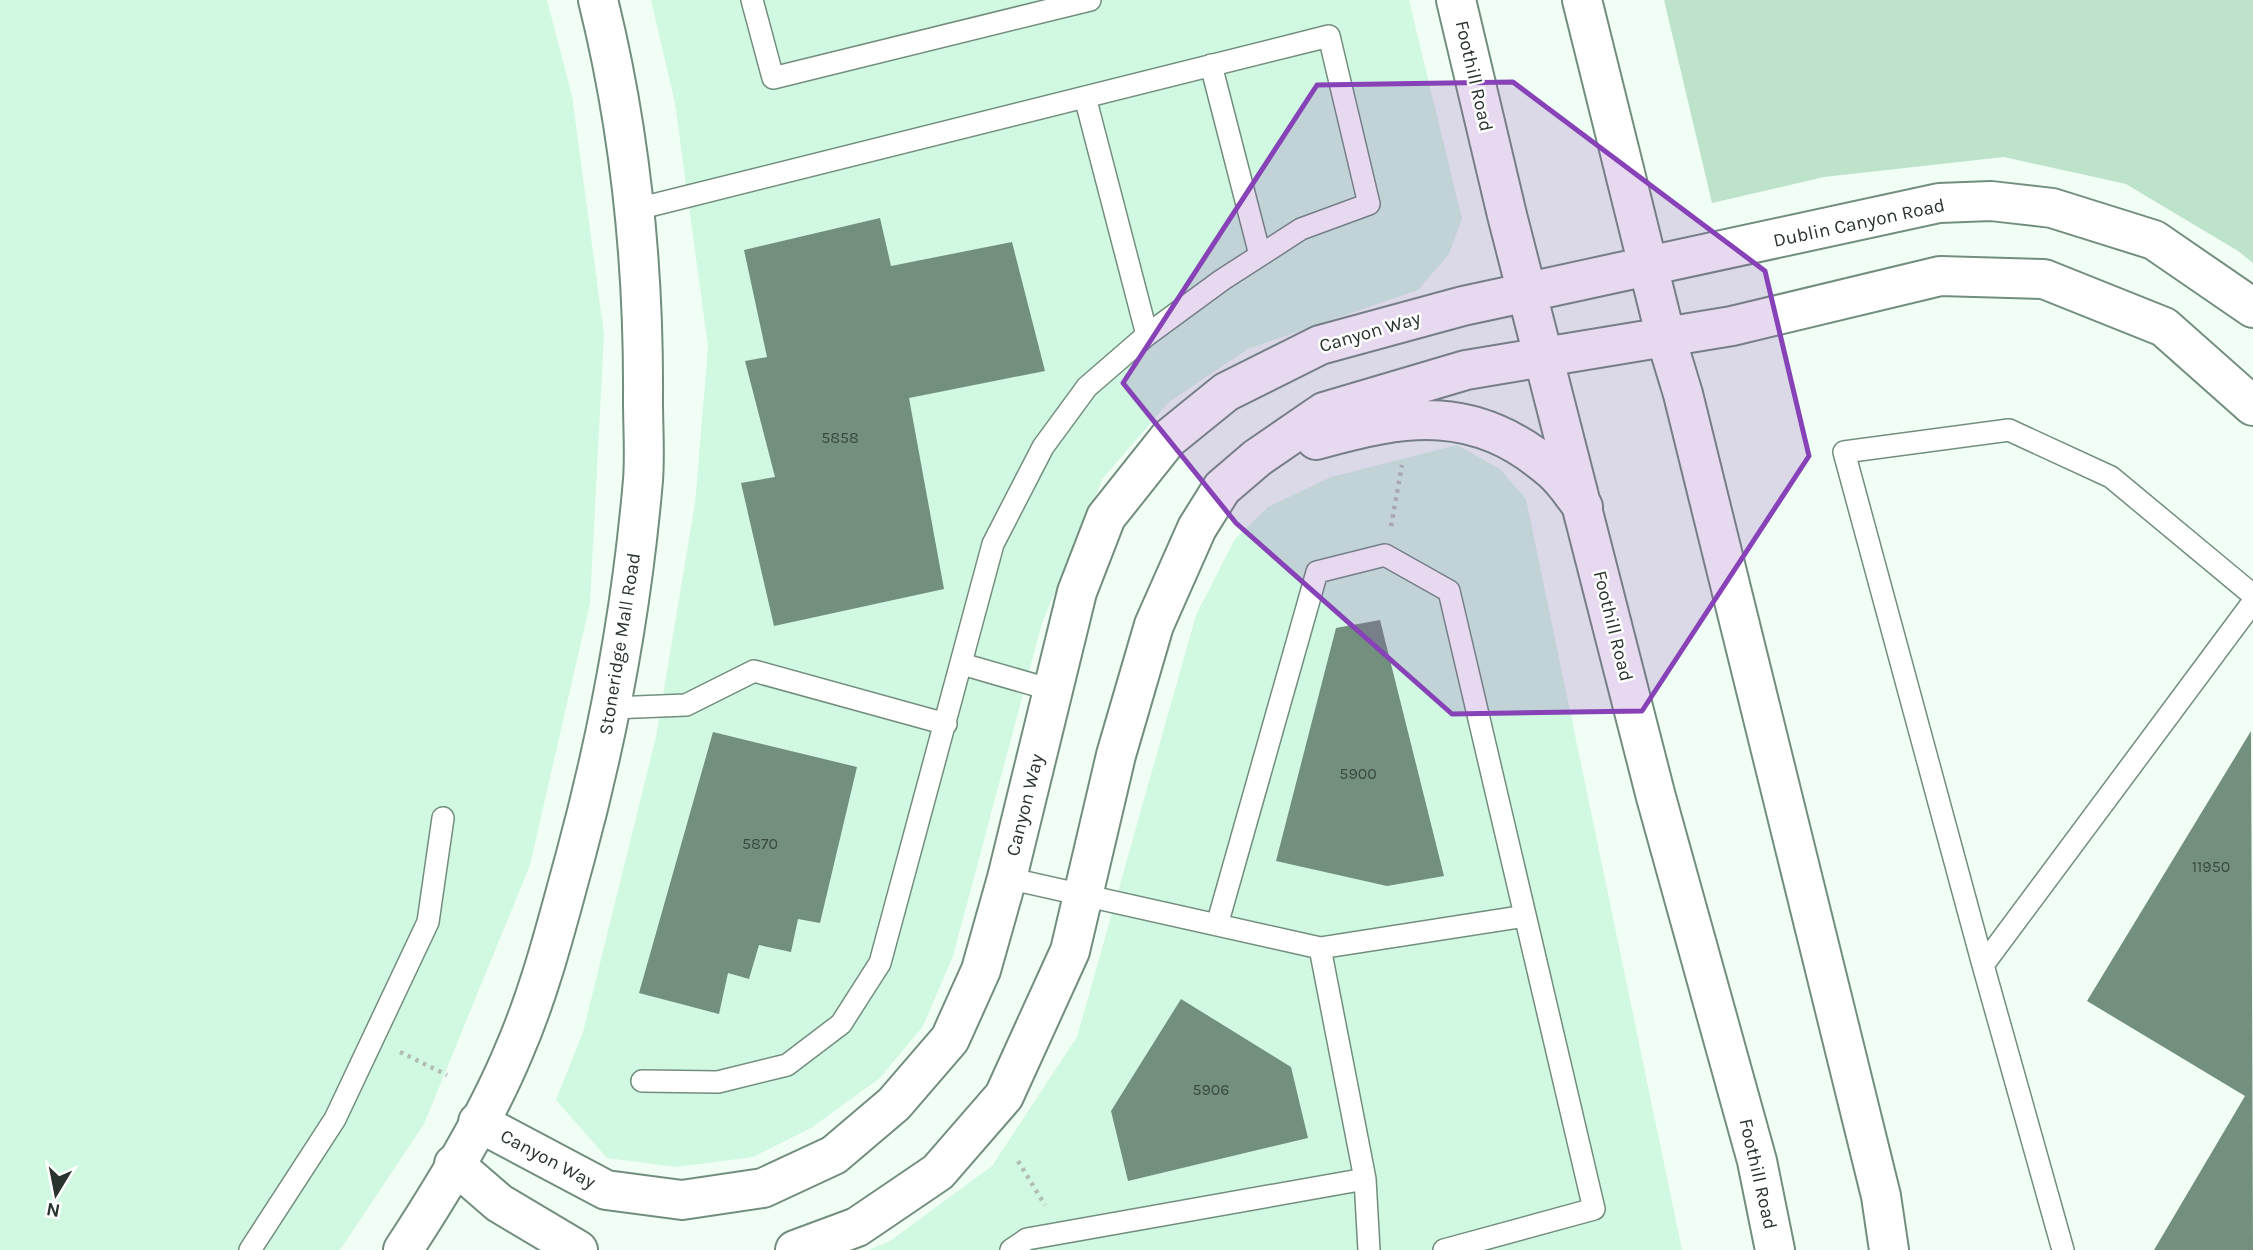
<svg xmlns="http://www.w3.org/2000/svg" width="2253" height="1250" font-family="Karla,sans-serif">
  <rect width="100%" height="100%" fill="#f1fef6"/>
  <path fill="#d1f8e0" d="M 0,0 L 547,0 L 572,96 L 604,334 L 590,603 L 530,865 L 424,1124 L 340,1250 L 0,1250 Z
    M 651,0 L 1409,0 L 1462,219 L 1449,254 L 1418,290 L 1248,349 L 1169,402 L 1103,478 L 1042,623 L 953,956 L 923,1026 L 880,1078 L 811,1128 L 753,1157 L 677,1167 L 607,1158 L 556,1100 L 583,1032 L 656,737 L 695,504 L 708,347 L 675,103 Z
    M 1457,445 L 1500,469 L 1526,499 L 1682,1250 L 869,1250 L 890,1241 L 992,1166 L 1077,1037 L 1196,615 L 1235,539 L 1268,507 L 1331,477 Z"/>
  <path fill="#bde3cb" d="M 1664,0 L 2253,0 L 2253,263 L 2238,251 L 2126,184 L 2004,157 L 1824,177 L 1712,203 Z"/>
  <path fill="#738f7e" d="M 880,218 L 891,266 L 1012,242 L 1045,371 L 909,398 L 944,589 L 774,626 L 741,483 L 775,477 L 745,361 L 767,357 L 744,250 Z
    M 1380,620 L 1444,876 L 1387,886 L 1276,861 L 1336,628 Z
    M 2251,731 L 2253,1250 L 2154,1250 L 2245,1096 L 2087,1001 Z
    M 713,732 L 857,767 L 820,923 L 798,919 L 791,952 L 759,945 L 749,979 L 728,973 L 719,1014 L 639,993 Z
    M 1181,999 L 1291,1067 L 1308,1138 L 1128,1181 L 1111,1111 Z"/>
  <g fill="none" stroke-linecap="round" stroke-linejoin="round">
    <defs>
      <path id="lane" d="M 752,0 L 773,78 L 1090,0
        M 1211,65 L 1260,255
        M 1085,97 L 1147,335
        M 633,210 L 1329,36 L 1369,204 L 1301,229 L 1222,280 L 1147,335 L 1087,387 L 1043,447 L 993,544 L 880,963 L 841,1024 L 787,1065 L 718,1082 L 642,1081
        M 962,664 L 1052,690
        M 612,708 L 686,705 L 754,671 L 946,724
        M 1007,878 L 1320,948 L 1365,1179 L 1369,1250
        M 1217,925 L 1317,572 L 1385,555 L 1449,591 L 1594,1209 L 1444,1250
        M 1320,948 L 1525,916
        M 1983,965 L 1844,452 L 2009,430 L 2111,477 L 2253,595
        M 250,1250 L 335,1119 L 428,922 L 443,818
        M 1011,1250 L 1027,1239 L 1365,1179
        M 2063,1250 L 1983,965 L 2253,602"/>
      <path id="street" d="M 1316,440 C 1407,414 1476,404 1552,470 C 1564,480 1573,495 1583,507
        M 478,1122 L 606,1190 L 682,1200 L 763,1188 L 834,1155 L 894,1104 L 950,1039 L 981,970 L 1007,878 L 1077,592 L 1106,517 L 1168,439 L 1226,392 L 1320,345 L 1463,306 L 1528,292
        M 454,1164 L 499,1203 L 578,1250
        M 403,1250 C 441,1192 488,1114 514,1051 C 541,989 557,923 575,858 C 609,733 632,608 643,480 C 645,454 643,427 643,401 C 644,268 630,129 598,0
        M 795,1250 L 857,1227 L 938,1172 L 1004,1096 L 1070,951 L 1116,755 L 1154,625 L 1197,528 L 1222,488 L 1257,458 L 1324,412 L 1466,370 L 1544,357"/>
      <path id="secondary" d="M 1456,0 L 1507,215 L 1656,797 L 1757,1161 L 1775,1250
        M 1582,0 L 1666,338 L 1683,394 L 1881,1196 L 1889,1250
        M 1528,292 L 1939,203 L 1991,201 L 2052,208 L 2154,240 L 2253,308
        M 1544,357 L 1732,326 L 1940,276 L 2044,279 L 2164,327 L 2253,406"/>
    </defs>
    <use href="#lane" stroke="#728e7d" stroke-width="24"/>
    <use href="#street" stroke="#728e7d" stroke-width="42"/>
    <use href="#secondary" stroke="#728e7d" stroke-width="42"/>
    <path stroke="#b1beb6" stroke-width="4.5" stroke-dasharray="3.5 5" stroke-linecap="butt" d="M 1391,526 L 1402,465
      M 400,1052 L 447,1075
      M 1018,1161 L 1045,1205"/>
    <use href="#lane" stroke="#fff" stroke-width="21"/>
    <use href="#street" stroke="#fff" stroke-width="38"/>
    <use href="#secondary" stroke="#fff" stroke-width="38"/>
  </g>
  <path fill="#8642b6" fill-opacity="0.2" stroke="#8642b6" stroke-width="5" stroke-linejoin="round" d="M 1513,82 L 1765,271 L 1809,456 L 1642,711 L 1452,714 L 1236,523 L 1123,383 L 1317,85 Z"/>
  <g text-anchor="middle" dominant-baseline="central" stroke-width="5" stroke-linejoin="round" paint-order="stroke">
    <g font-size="16" fill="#3b4b41">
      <text x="840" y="437">5858</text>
      <text x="1358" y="773">5900</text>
      <text x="760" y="843">5870</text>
      <text x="2211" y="866">11950</text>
      <text x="1211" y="1089">5906</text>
    </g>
    <g font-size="19" fill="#28342d" stroke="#fff">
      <text transform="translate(1474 76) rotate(77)">Foothill Road</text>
      <text transform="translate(1859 223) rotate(-12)">Dublin Canyon Road</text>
      <text transform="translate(1370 332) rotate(-16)">Canyon Way</text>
      <text transform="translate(1613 626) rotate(76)">Foothill Road</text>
      <text transform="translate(620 644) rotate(-81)">Stoneridge Mall Road</text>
      <text transform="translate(1025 805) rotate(-76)">Canyon Way</text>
      <text transform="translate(548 1159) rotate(28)">Canyon Way</text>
      <text transform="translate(1758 1174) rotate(77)">Foothill Road</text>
    </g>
  </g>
  <g transform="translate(56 1194) rotate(190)" stroke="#ffffff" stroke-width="5" paint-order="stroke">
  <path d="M0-5L12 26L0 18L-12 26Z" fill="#28342d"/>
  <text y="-10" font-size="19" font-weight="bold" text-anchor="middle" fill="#28342d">N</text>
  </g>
</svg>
